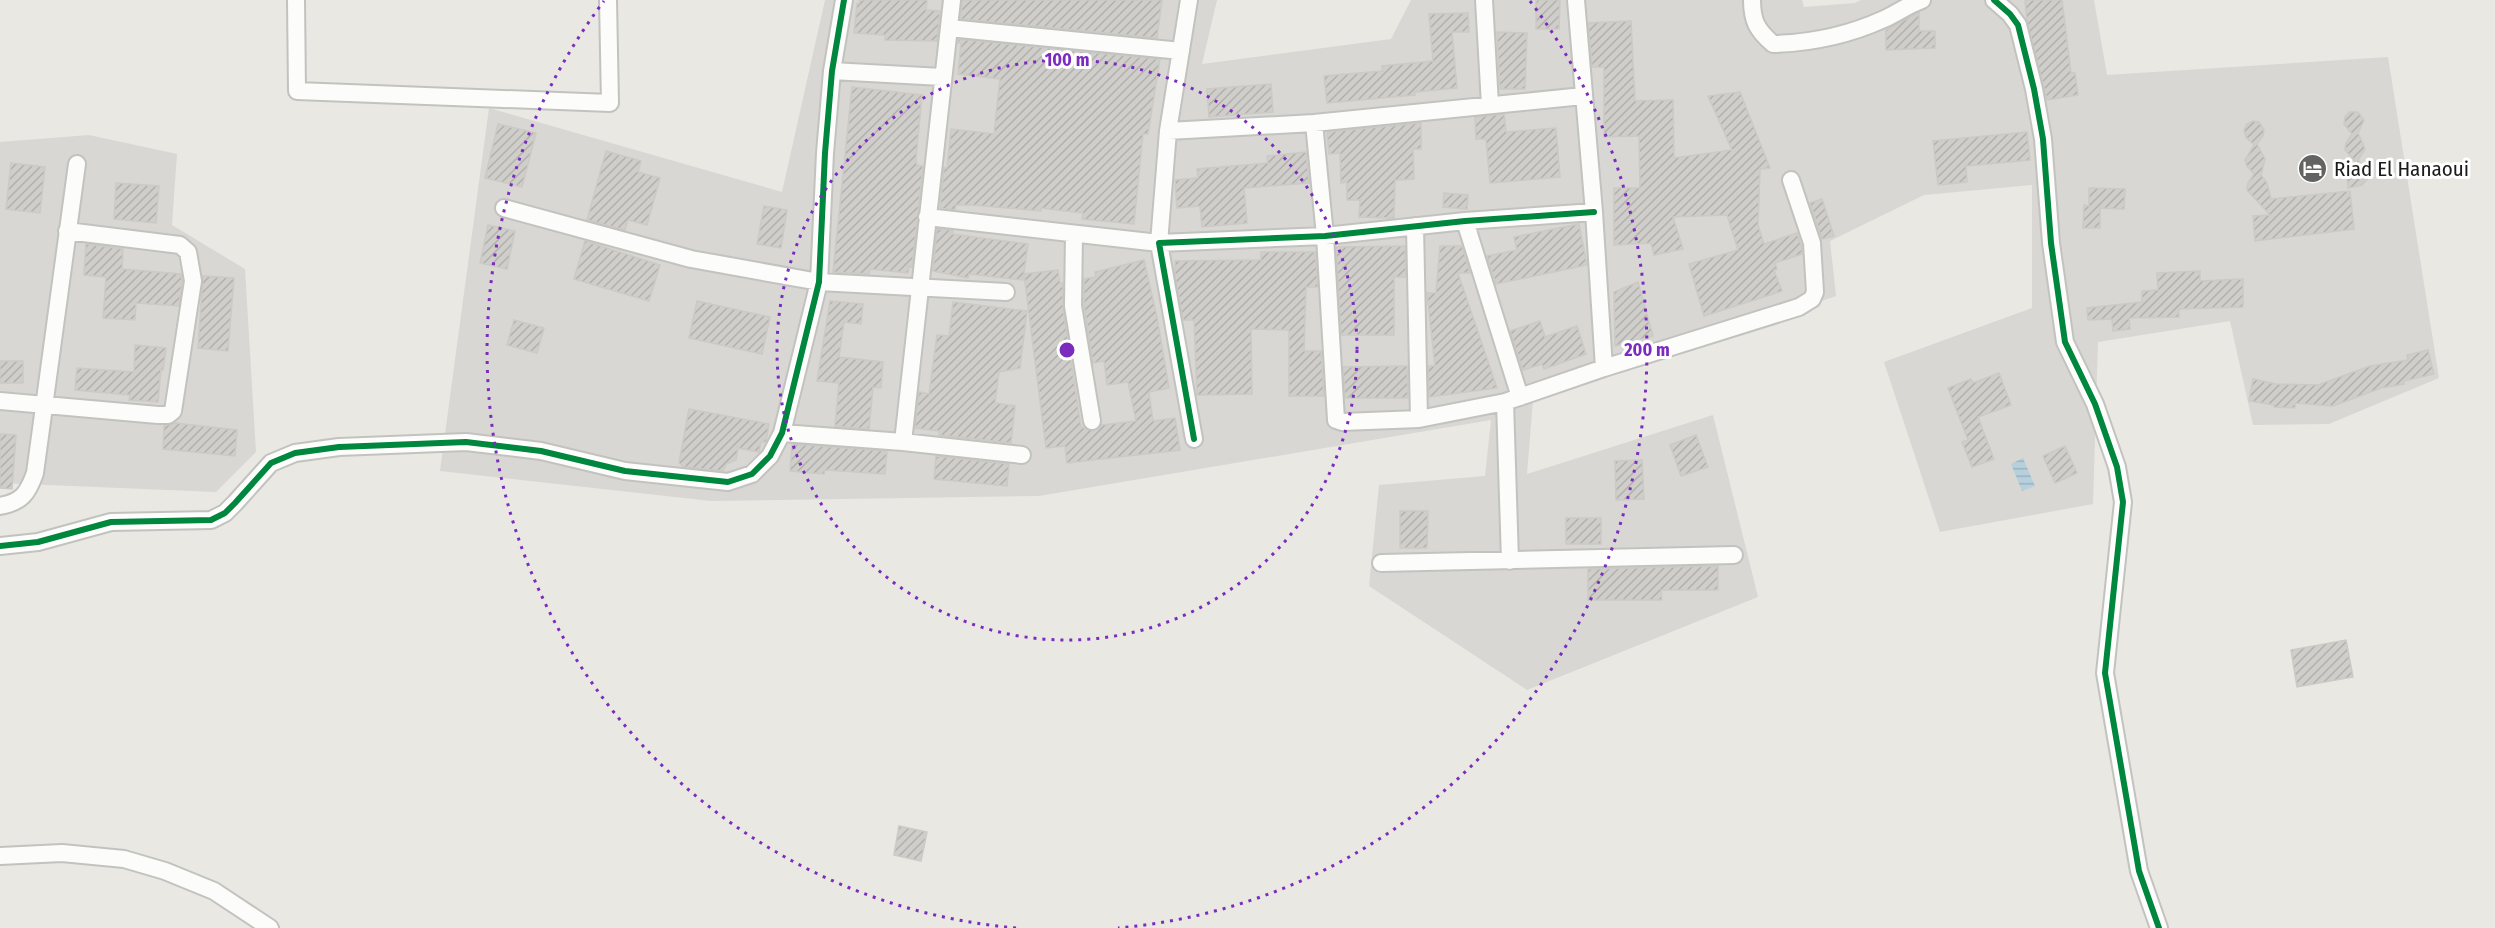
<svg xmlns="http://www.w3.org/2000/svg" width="2495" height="928" font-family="'Fira Sans Condensed',sans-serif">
  <defs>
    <pattern id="water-rules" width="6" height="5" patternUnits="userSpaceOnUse" patternTransform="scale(1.5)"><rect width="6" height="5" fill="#b6d0dd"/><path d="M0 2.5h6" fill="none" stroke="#9cb2bd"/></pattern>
    <pattern id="building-hatch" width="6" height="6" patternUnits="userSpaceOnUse" patternTransform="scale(1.5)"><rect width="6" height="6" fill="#d0ceca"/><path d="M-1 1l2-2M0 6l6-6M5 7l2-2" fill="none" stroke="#b2b0ad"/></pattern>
  </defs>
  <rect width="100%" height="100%" fill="#e9e8e3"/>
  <path fill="#d8d7d4" d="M 825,0 L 1217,0 L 1202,64 L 1391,39 L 1411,0 L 1802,0 L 1804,7 L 1855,3 L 1861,0 L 2094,0 L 2107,75 L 2388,57 L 2439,378 L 2329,424 L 2253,425 L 2230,321 L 2098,342 L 2093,504 L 1940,532 L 1884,362 L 2032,308 L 2032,185 L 1924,195 L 1830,241 L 1836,296 L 1533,400 L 1527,474 L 1713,415 L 1758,597 L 1527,690 L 1369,586 L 1379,485 L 1485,476 L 1491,420 L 1039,496 L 711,501 L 440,471 L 489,108 L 782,192 Z
    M 89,135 L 177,154 L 172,225 L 245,269 L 256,452 L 216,492 L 0,483 L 0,142 Z"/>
  <path fill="url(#water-rules)" d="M 2023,458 L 2035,486 L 2022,491 L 2011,464 Z"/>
  <path fill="url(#building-hatch)" stroke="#cccac4" stroke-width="1.5" d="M 860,0 L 927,0 L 926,10 L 940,11 L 937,41 L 885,40 L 885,35 L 854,33 L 857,4 L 859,4 Z
    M 962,0 L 1162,0 L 1157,38 L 961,19 Z
    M 1536,0 L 1560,0 L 1559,29 L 1536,29 Z
    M 2025,0 L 2062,0 L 2071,73 L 2075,73 L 2078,95 L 2047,100 L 2027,21 Z
    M 1919,12 L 1919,31 L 1935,31 L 1935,48 L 1886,50 L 1886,30 Z
    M 1468,13 L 1469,32 L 1452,32 L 1457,88 L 1415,92 L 1415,95 L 1327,103 L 1324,76 L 1383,71 L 1382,66 L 1433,61 L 1429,14 Z
    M 1631,21 L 1635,101 L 1673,100 L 1674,158 L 1732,150 L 1708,96 L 1740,92 L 1770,168 L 1760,169 L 1758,225 L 1764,244 L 1797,233 L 1802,248 L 1802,254 L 1775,263 L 1777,269 L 1774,270 L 1782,291 L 1704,316 L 1689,264 L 1738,250 L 1727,215 L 1673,217 L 1683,249 L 1654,255 L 1651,243 L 1614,245 L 1614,188 L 1640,188 L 1639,136 L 1604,137 L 1604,67 L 1592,67 L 1588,23 Z
    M 1497,32 L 1527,33 L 1525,89 L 1500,89 Z
    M 958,39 L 1160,59 L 1148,134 L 1143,134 L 1134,224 L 1082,219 L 1083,213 L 1041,208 L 1041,211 L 972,205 L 956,205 L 955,210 L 940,208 L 944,168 L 947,168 L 951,129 L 994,134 L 1000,79 L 958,74 L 961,43 L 958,43 Z
    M 1271,84 L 1273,112 L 1209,117 L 1207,89 Z
    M 852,87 L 922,95 L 916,159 L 917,165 L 923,166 L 912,267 L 909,266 L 908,273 L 870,269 L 869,274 L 833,272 Z
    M 2349,112 L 2358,112 L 2364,120 L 2358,133 L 2365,149 L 2358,160 L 2367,171 L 2368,178 L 2362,185 L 2348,188 L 2347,175 L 2355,161 L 2345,150 L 2346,143 L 2352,134 L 2344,124 L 2345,117 Z
    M 1504,114 L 1506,132 L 1556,128 L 1560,177 L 1490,183 L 1486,139 L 1476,139 L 1475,117 Z
    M 2253,121 L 2259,122 L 2264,130 L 2263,136 L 2257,144 L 2265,159 L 2261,175 L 2267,183 L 2271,199 L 2350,191 L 2354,229 L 2255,241 L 2253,216 L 2270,215 L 2247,190 L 2248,183 L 2254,174 L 2247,166 L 2245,160 L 2254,145 L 2246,137 L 2244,130 L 2247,124 Z
    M 1421,123 L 1421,149 L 1413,149 L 1414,179 L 1395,180 L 1394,218 L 1359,217 L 1360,200 L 1347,200 L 1347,182 L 1341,183 L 1340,153 L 1329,154 L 1327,132 Z
    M 498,124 L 536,133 L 522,187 L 485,178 Z
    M 2027,132 L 2030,160 L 1966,166 L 1967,182 L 1938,185 L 1933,141 Z
    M 606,151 L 641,161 L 638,172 L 660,178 L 647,225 L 628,220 L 625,230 L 587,220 Z
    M 1306,152 L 1309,183 L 1244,188 L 1247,223 L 1202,227 L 1200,206 L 1177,208 L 1175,180 L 1198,178 L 1197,169 L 1268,163 L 1267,156 Z
    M 11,163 L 45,167 L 40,213 L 6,209 Z
    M 116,183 L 159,186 L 156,223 L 114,219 Z
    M 2089,188 L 2125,189 L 2124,209 L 2100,208 L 2100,228 L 2083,228 L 2084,205 L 2089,206 Z
    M 1444,193 L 1468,195 L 1467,209 L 1443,207 Z
    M 1822,199 L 1834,236 L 1822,239 L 1810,203 Z
    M 764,206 L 787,210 L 781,248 L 757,244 Z
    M 1579,224 L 1587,265 L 1496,284 L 1487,256 L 1517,250 L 1514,237 Z
    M 488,225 L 515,231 L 507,269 L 480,263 Z
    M 937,229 L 953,230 L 952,234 L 1028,244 L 1023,280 L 969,274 L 968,278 L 933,271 Z
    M 585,241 L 660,265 L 649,301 L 574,279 Z
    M 86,244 L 123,249 L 122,269 L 181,274 L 182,281 L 179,306 L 136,303 L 135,320 L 103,318 L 106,277 L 84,275 Z
    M 1405,246 L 1406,277 L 1394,277 L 1394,335 L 1341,335 L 1336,247 Z
    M 1440,246 L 1462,246 L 1470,273 L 1458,273 L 1497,388 L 1429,397 L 1428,366 L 1435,366 L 1427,293 L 1436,293 Z
    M 1261,252 L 1315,252 L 1318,287 L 1306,287 L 1304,351 L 1321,351 L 1324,396 L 1289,396 L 1289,330 L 1251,329 L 1252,394 L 1197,395 L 1194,320 L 1183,320 L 1175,276 L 1175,261 L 1261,260 Z
    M 1144,260 L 1157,317 L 1169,388 L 1149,392 L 1153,421 L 1175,418 L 1180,450 L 1067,463 L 1065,446 L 1046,448 L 1024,274 L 1058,270 L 1060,283 L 1063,283 L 1063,308 L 1081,427 L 1093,431 L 1102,425 L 1136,421 L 1128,382 L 1107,385 L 1104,361 L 1093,363 L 1084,305 L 1084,279 L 1096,277 L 1095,272 Z
    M 2200,271 L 2200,281 L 2243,279 L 2243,307 L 2179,309 L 2179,317 L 2129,318 L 2130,329 L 2113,331 L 2112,319 L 2088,320 L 2087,308 L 2142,302 L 2142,291 L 2158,290 L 2157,273 Z
    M 203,276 L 234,278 L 228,351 L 198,348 Z
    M 1638,282 L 1653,336 L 1615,346 L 1614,292 Z
    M 697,301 L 770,317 L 762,354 L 689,338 Z
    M 830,301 L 863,304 L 861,324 L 844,322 L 839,357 L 883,362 L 881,388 L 873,387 L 869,429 L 835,426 L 839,383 L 817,381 Z
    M 953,302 L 1027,311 L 1020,368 L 999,372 L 995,403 L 1015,406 L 1011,443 L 939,435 L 939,431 L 915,428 L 919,392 L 929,394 L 937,335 L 949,336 Z
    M 514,320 L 544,328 L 537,353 L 507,345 Z
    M 1540,321 L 1545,337 L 1577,326 L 1586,354 L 1544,369 L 1542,364 L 1523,370 L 1510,331 Z
    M 135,345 L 166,348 L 163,370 L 161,369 L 158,402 L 129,400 L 130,395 L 75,390 L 77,368 L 134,372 Z
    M 2428,350 L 2434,374 L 2404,381 L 2404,384 L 2381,388 L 2333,406 L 2295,403 L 2295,408 L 2274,407 L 2274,405 L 2249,401 L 2253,379 L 2276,384 L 2318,385 L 2370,366 L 2408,360 L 2407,355 Z
    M 0,361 L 23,361 L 23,383 L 0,383 Z
    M 1407,366 L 1408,398 L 1345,398 L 1343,367 Z
    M 1999,373 L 2011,405 L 1978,417 L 1994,459 L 1972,467 L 1962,442 L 1968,440 L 1948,388 L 1971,379 L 1973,383 Z
    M 689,409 L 769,424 L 766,442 L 761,442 L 759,452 L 738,448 L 736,460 L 726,464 L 723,471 L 684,467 L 679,463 Z
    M 175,423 L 237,430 L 235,456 L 163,449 L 164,426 Z
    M 0,434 L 16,435 L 12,489 L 0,488 Z
    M 1696,435 L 1708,467 L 1681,476 L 1670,445 Z
    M 792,444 L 887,451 L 885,474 L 825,470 L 824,474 L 790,471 Z
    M 2065,446 L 2077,473 L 2055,483 L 2043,456 Z
    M 936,456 L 1009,464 L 1007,486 L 934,479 Z
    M 1642,460 L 1644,499 L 1616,500 L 1615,461 Z
    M 1400,511 L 1428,511 L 1427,548 L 1400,548 Z
    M 1566,518 L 1601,518 L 1601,544 L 1566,544 Z
    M 1718,566 L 1718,590 L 1661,590 L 1662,600 L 1588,600 L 1588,569 Z
    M 2346,640 L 2353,677 L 2297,687 L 2291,650 Z
    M 899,826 L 927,832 L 921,861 L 894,855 Z"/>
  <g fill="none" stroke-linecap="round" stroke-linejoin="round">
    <defs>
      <path id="minor" d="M 296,0 L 297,91 L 610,103 L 608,0
        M 1484,0 L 1490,105
        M 1576,0 L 1594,212 L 1604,368
        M 1752,0 C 1752,21 1757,30 1773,44 C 1810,43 1849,35 1884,19 C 1897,13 1908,5 1922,0
        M 1994,0 L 2010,14 L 2018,25 L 2034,89 L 2043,139 L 2051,243 L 2065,342 L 2095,404 L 2117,467 L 2123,502 L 2105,673 L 2139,871 L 2159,928
        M 949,28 L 1181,51
        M 832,71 L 942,77
        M 1314,123 L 1325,236 L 1336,420 L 1342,422 L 1419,419 L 1415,226
        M 1168,131 L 1314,123 L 1583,96
        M 504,208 L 691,259 L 819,282 L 1006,292
        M 927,217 L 1159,243 L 1168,131 L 1189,0
        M 1465,221 L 1520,397
        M 1074,234 L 1073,306 L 1092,421
        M 0,401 L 158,415 L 168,415 L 173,411 L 193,281 L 188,252 L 180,245 L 67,231
        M 1505,402 L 1510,561
        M 1419,419 L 1505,402 L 1604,368 L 1799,307 L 1812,299 L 1815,292 L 1812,243 L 1791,180
        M 782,433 L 903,442 L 1022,455
        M 1194,439 L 1159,243 L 1325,236 L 1465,221 L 1594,212
        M 903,442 L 952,0
        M 0,506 C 22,502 28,493 35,473 L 77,164
        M 0,546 L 38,542 L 111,522 L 211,520 L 225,513 L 235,503 L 271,463 L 295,453 L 339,447 L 466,442 L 541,451 L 625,471 L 728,482 L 752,474 L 770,456 L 782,433 L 819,282 L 825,153 L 832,71 L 844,0
        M 1381,563 L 1734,555
        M 0,856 L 62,853 L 124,859 L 165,871 L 214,891 L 270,928"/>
    </defs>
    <use href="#minor" stroke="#c2c2bf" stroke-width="20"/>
    <use href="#minor" stroke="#fcfcfb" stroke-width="16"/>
    <defs>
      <path id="cycleway" d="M 1994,0 L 2010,14 L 2018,25 L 2034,89 L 2043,139 L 2051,243 L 2065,342 L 2095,404 L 2117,467 L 2123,502 L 2105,673 L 2139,871 L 2159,928
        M 1194,439 L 1159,243 L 1325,236 L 1465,221 L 1594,212
        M 0,546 L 38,542 L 111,522 L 211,520 L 225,513 L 235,503 L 271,463 L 295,453 L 339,447 L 466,442 L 541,451 L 625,471 L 728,482 L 752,474 L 770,456 L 782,433 L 819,282 L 825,153 L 832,71 L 844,0"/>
    </defs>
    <use href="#cycleway" stroke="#fff" stroke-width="10"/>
    <use href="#cycleway" stroke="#00873e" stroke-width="6"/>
  </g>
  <g fill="none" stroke="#7b2cbf" stroke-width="3" stroke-dasharray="3 6">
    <circle cx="1067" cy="350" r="290"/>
    <path d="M1016 928A580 580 0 0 1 604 1M1530 1A580 580 0 0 1 1118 928"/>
  </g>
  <defs>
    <symbol id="hotel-disc" viewBox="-11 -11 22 22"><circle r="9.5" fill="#636361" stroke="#fff"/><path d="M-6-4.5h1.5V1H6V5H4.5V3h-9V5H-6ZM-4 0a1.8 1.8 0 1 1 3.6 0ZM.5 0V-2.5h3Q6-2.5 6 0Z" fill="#fff"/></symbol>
  </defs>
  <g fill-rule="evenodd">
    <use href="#hotel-disc" x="2296" y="152" width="33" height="33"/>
  </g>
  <g text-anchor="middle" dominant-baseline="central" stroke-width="6" stroke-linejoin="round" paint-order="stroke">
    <g font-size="21" fill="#1b1b1b" stroke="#fff" text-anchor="start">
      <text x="2334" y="169">Riad El Hanaoui</text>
    </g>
  </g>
  <circle cx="1067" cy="350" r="9" fill="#7b2cbf" stroke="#fff" stroke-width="3"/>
  <g font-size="18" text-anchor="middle" font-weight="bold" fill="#7b2cbf" stroke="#fff" stroke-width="6" stroke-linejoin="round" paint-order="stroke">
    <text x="1067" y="66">100 m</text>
    <text x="1647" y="356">200 m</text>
  </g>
</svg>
